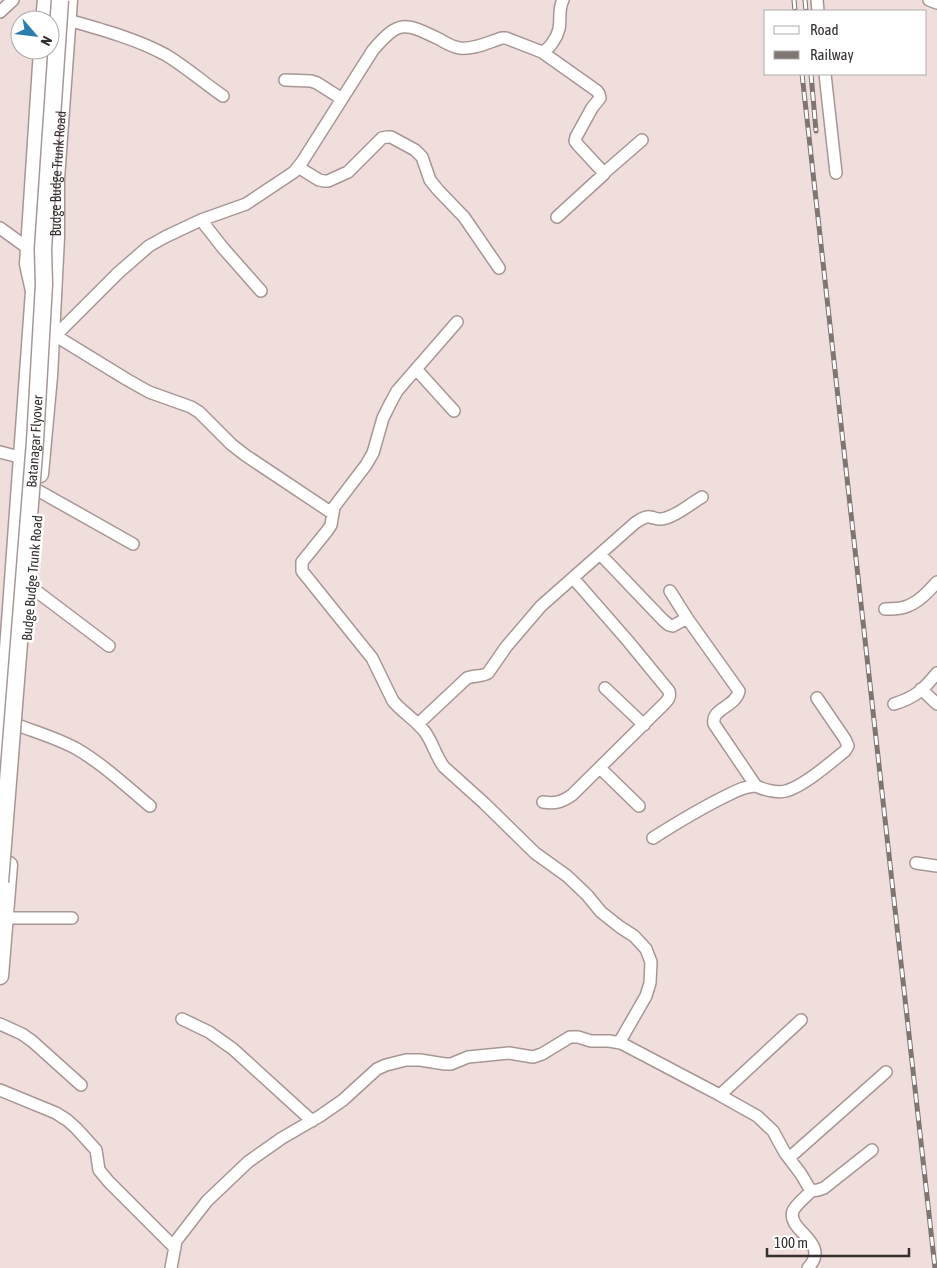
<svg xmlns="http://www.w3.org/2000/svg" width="937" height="1268" font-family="'Asap Condensed',sans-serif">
  <rect width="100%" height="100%" fill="#f0dedc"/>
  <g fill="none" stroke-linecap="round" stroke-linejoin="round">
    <defs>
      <path id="street" d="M 817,0 L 818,11
        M 929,0 L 937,3
        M 0,12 L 13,0
        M 68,20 C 100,29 137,39 166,55 C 186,67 204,83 223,96
        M 542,52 L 597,91 L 599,94 L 600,98 L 592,108 L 576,137 L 575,141 L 578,145 L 603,172 L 604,174 L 557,217
        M 825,74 L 836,173
        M 285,80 L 311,81 L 317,83 L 342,99
        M 298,167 L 319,180 L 324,181 L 328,181 L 348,172 L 382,138 L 387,137 L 391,137 L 415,150 L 422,157 L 430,180 L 438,190 L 464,217 L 499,268
        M 604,173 L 642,140
        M 201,220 L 223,248 L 261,291
        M 0,228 L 29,249
        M 457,322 L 397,391 L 391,402 L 383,418 L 373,453 L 366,465 L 334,507 L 331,525 L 327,531 L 302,562 L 302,571 L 372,658 L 393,701 C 402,712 416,720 425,732 C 433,743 436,757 444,767 L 484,803 L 535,853 L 567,876 L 587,895 L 601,912 L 620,927 L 634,936 L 646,949 L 651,962 L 650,983 L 646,996 L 619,1043
        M 49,333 L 51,333 L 126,379 L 149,392 L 191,407 L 199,412 L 231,444 L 245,455 L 332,513
        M 55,336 L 118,273 L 149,246 L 165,237 L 201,220 L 246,204 L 294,172 L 302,162 L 373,50 C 399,20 404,22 439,39 C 446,43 452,47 460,48 C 473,50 489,42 502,38 L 506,38 L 542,52 C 550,49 557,37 559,29 C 561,19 558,9 563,0
        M 416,369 L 454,411
        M 0,452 L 23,458
        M 39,491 L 133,544
        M 600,554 L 663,620 L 669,625 L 673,626 L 687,618
        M 31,587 L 109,646
        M 670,591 L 687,618 L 739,691 C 736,707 711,708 714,724 L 756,786 C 765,790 776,793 786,791 C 804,786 830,763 845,751 L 848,746 L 845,739 L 817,698
        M 885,609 C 891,609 899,609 905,607 C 918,603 928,592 937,582
        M 605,688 L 644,725
        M 921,689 L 937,704
        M 894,704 C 916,697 923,690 937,673
        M 418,724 L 467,678 C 474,675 482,677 488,673 L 506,647 L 541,606 L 635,523 C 640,520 645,516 650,517 C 657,518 658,521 666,518 C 679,514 690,504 702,497
        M 20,726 C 39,733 59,739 77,749 C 104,765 126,786 150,806
        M 600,768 L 639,806
        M 543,802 C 555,804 562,802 572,795 L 662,706 C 667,701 671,698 669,691 L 628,641 L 573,578
        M 653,838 C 678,822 703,807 730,794 C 738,790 746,786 756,786
        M 916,863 L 937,866
        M 5,918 L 72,918
        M 182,1019 L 209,1032 L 233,1049 L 312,1121
        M 0,1024 L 22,1034 L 32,1041 L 81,1085
        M 0,1090 L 56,1113 L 67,1120 L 76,1128 L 96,1150 L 99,1170 L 109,1182 L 175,1248
        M 720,1095 L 801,1020
        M 789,1158 L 886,1072
        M 811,1191 L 818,1190 L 824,1188 L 872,1150
        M 171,1268 L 176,1241 L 207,1201 L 248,1162 L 282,1138 L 320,1116 L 343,1100 L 377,1069 L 386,1065 L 406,1060 L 420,1060 L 445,1064 L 451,1064 L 468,1057 L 509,1053 L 533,1057 L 542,1054 L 570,1037 L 578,1037 L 591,1041 L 609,1041 L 621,1043 L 716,1093 L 757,1116 L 773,1131 L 785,1153 L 801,1174 L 811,1191 C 806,1197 796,1204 793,1211 C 786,1231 832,1242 808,1268"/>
      <g id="secondary">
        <path d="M 44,20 L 46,0"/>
        <path id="s1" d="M 40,474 L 49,376 L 56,237 L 56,179 L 69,0"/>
        <path d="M 0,760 L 34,291 L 28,264 L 42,50"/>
        <path d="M 0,976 L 9,865"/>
      </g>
    </defs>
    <use href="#street" stroke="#a79794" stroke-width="14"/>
    <use href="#secondary" stroke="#a79794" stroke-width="19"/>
    <use href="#street" stroke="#fff" stroke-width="11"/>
    <use href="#secondary" stroke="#fff" stroke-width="16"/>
    <defs>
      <path id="rail" d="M 794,0 L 795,11
        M 805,0 L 806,11
        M 802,74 L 935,1268
        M 811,74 L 816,131"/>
    </defs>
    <use href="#rail" stroke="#7f7573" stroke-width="5"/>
    <use href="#rail" stroke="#fff" stroke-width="3" stroke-dasharray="9" stroke-linecap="butt"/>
    <defs>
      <g id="secondary-bridge">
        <path id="s2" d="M 0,882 L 35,441 L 44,284 L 43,249 L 60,0"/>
      </g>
    </defs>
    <use href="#secondary-bridge" stroke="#a79794" stroke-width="19" stroke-linecap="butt"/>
    <use href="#secondary-bridge" stroke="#fff" stroke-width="16"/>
  </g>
  <g text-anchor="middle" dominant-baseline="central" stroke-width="5" stroke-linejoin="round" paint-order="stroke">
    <g font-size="14" fill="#352f2e" stroke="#fff">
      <text stroke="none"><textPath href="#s1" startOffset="301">Budge Budge Trunk Road</textPath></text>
      <text stroke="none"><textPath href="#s2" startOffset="442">Batanagar Flyover</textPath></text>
      <text transform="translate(32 578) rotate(-85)">Budge Budge Trunk Road</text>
    </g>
  </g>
  <rect x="764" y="10" width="162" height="65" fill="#ffffff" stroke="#aeacab"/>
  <rect x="774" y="26" width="25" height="8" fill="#ffffff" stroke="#aeacab"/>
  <text x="810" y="35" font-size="15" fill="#352f2e">Road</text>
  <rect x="774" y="51" width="25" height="8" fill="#7f7573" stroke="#aeacab"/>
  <text x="810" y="60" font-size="15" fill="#352f2e">Railway</text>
  <g transform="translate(35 35) rotate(118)"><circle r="24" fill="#ffffff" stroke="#aeacab"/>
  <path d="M0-4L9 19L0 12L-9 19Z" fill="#2a7eae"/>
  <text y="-8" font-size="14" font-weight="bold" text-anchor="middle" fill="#352f2e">N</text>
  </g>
  <path d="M767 1248v8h142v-8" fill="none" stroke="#352f2e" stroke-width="2.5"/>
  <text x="774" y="1248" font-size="15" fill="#352f2e" stroke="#ffffff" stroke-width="4" paint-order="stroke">100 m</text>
</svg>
